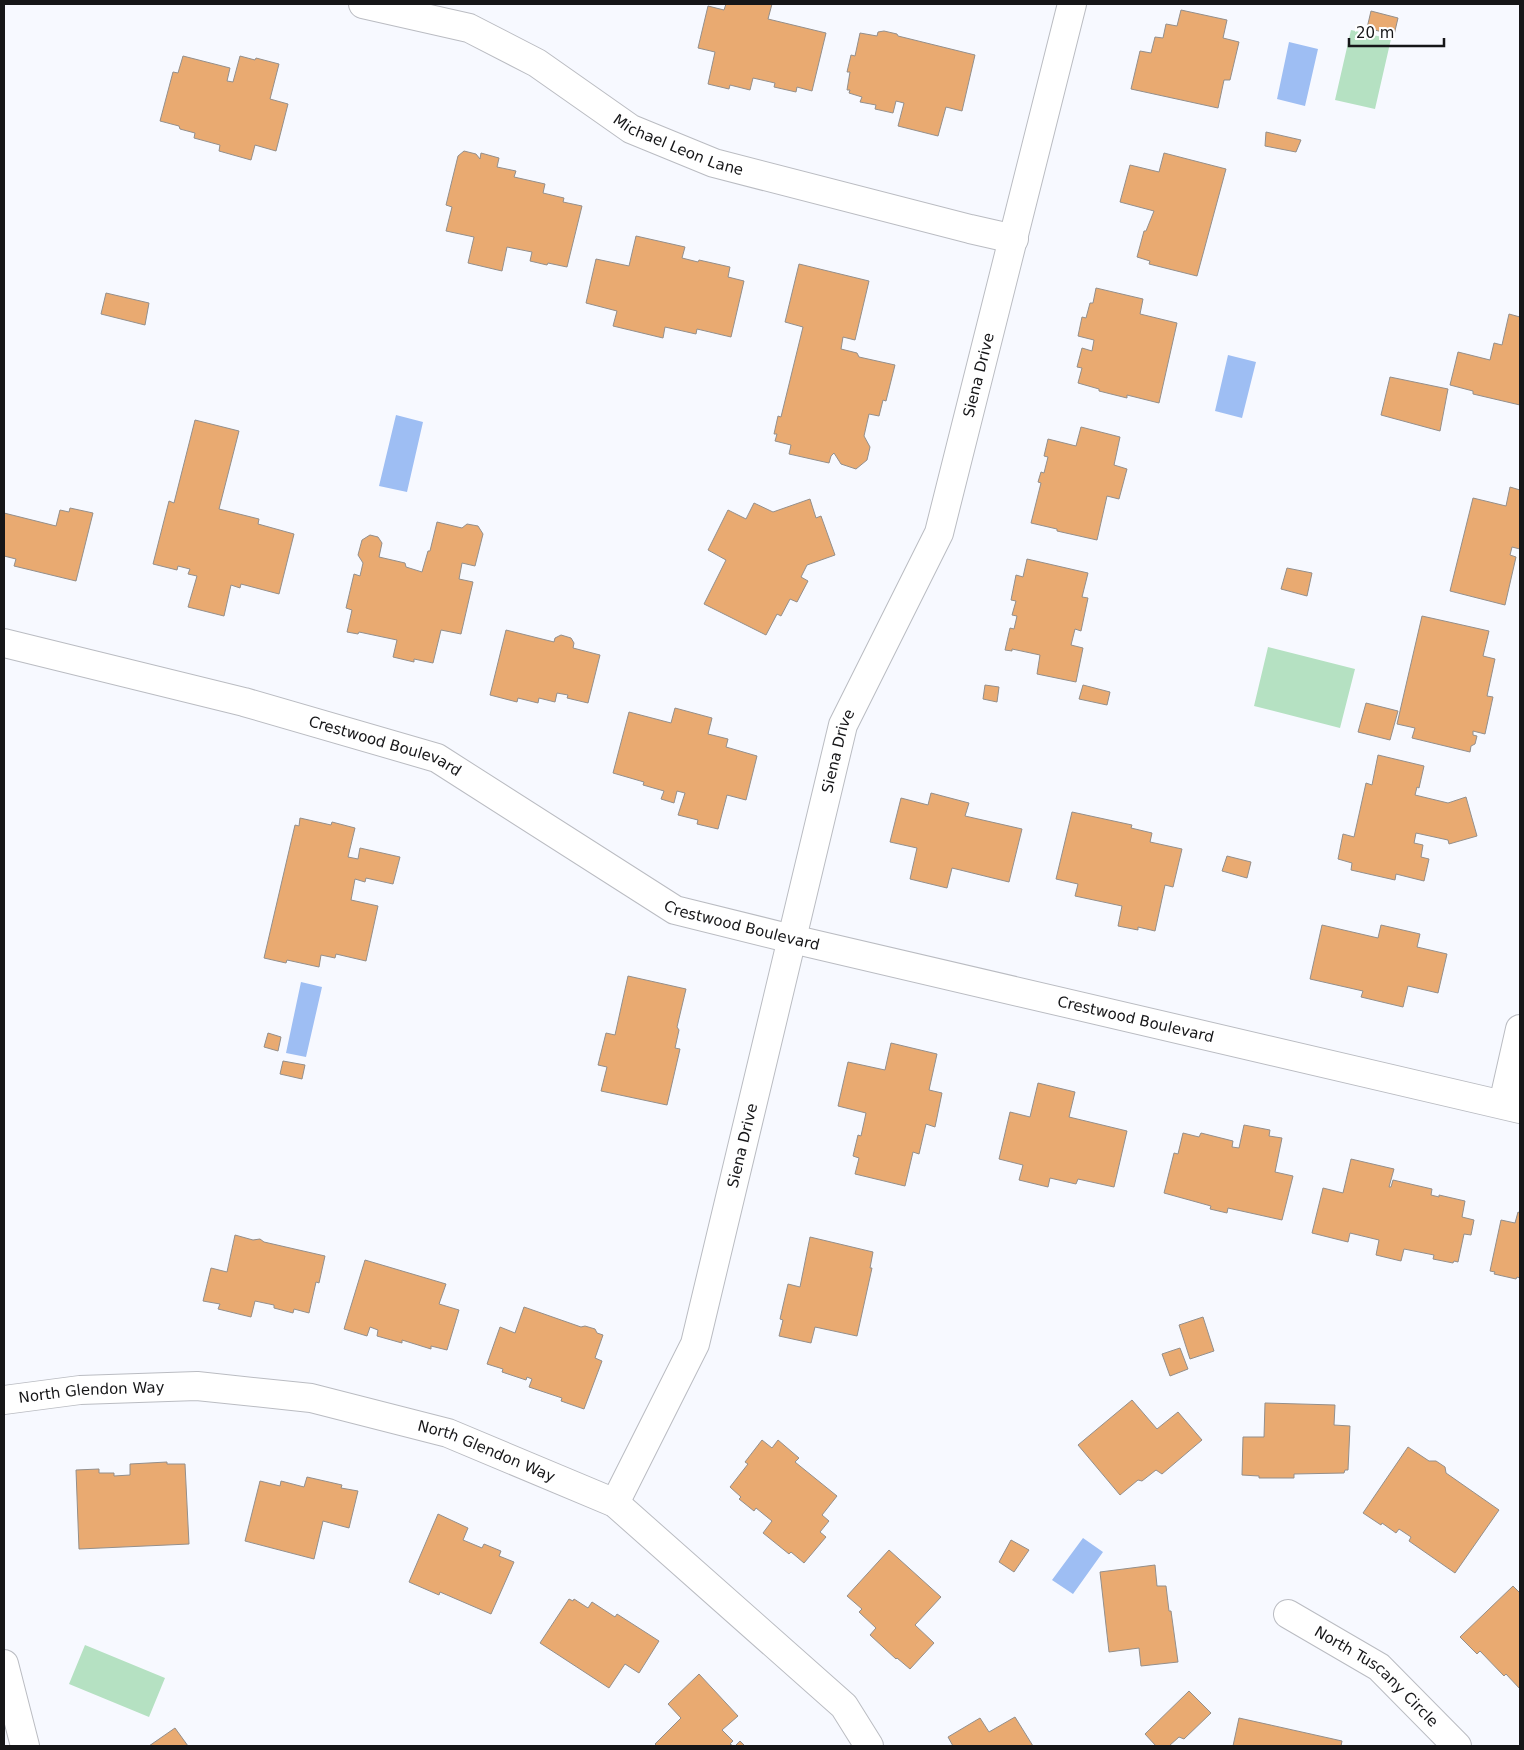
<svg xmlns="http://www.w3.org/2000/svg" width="1524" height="1750" font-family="'DejaVu Sans',sans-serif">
  <rect width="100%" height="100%" fill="#f7f9ff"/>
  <path fill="#b5e1c2" d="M 1351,30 L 1391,39 L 1375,109 L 1335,100 Z
    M 1268,647 L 1355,669 L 1340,728 L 1254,706 Z
    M 85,1645 L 165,1678 L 149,1717 L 69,1684 Z"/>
  <path fill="#9ebef3" d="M 1289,42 L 1318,49 L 1305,106 L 1277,99 Z
    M 1228,355 L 1256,362 L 1242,418 L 1215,411 Z
    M 396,415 L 423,422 L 407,492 L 379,486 Z
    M 301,982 L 322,987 L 306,1057 L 286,1053 Z
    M 1083,1538 L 1103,1552 L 1073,1594 L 1052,1580 Z"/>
  <path fill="#e9aa71" stroke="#948f8b" d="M 726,4 L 772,4 L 768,19 L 826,33 L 812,91 L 797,87 L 796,92 L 774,87 L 775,83 L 753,78 L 750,90 L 730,85 L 729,89 L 708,84 L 715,52 L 698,48 L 708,6 L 724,10 Z
    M 1181,10 L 1227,20 L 1223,38 L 1239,42 L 1230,80 L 1224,80 L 1218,108 L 1131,89 L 1140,51 L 1151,53 L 1155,37 L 1163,38 L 1166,24 L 1177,26 Z
    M 1371,11 L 1398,18 L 1394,35 L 1367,28 Z
    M 884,31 L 897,34 L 898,36 L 975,55 L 962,111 L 946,107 L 938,136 L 898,126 L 904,103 L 896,101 L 893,113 L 875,109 L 876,105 L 860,102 L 862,97 L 849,93 L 850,90 L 847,90 L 850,72 L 847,72 L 851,55 L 855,56 L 860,33 L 877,36 L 878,32 Z
    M 183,56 L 230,68 L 227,81 L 233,82 L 240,56 L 255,60 L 256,58 L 279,64 L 270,99 L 288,104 L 276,151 L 255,145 L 251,160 L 219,151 L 220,145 L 194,138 L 195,133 L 180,129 L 179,126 L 160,121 L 173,72 L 178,73 Z
    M 1266,132 L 1301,140 L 1296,152 L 1265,146 Z
    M 464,151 L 476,154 L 480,159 L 481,153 L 499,158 L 497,167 L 516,171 L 514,177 L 545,184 L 543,193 L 564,198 L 563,202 L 582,206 L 567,267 L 548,263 L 547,265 L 530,261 L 532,252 L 507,247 L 502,271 L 468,263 L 474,237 L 446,231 L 452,207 L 446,205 L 458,156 Z
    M 1164,153 L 1226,169 L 1197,276 L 1149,264 L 1150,261 L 1137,257 L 1144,231 L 1146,231 L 1154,211 L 1120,202 L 1130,165 L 1159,172 Z
    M 636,236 L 685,247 L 682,258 L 698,262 L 699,260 L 730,267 L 728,277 L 744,281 L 731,337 L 697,329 L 696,334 L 665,327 L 663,338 L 613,326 L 617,311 L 586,303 L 596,259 L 629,266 Z
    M 799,264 L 869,281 L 855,340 L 843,337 L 841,349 L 857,353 L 859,357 L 895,365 L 886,401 L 883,400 L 879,416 L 869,414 L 864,436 L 870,447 L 867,460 L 856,469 L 841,464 L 834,453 L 831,456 L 829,463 L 789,454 L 791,445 L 775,441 L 777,434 L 774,434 L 778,416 L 781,417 L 803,327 L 785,322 Z
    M 1096,288 L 1143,299 L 1140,314 L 1177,323 L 1159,403 L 1127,395 L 1127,398 L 1099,391 L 1099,389 L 1078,383 L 1082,368 L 1077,367 L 1082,348 L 1092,351 L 1094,340 L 1078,336 L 1082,317 L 1086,318 L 1090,303 L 1093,303 Z
    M 106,293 L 149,303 L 145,325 L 101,314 Z
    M 1509,314 L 1520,317 L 1520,405 L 1473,394 L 1473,391 L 1450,385 L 1458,352 L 1490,360 L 1494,343 L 1502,345 Z
    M 1390,377 L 1448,389 L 1440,431 L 1381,415 Z
    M 195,420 L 239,431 L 219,509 L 259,519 L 258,524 L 294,534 L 279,594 L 241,584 L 240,588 L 231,585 L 224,616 L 188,607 L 197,576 L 188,574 L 190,569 L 178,566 L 177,570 L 153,564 L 169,501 L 174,503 Z
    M 1081,427 L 1120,437 L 1114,465 L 1127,469 L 1119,499 L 1107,496 L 1097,540 L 1057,531 L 1057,529 L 1031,523 L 1041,483 L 1038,482 L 1041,472 L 1044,473 L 1048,457 L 1044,456 L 1048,439 L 1076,446 Z
    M 1510,487 L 1520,490 L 1520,549 L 1512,547 L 1510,555 L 1516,557 L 1505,605 L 1450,591 L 1473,498 L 1506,506 Z
    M 810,499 L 816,518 L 821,516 L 835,555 L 807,565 L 801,577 L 808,581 L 797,602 L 790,599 L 781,616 L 777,614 L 766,635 L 704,604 L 726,560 L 708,550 L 728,510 L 746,519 L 754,503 L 773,512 Z
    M 70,508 L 93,513 L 76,581 L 14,566 L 16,559 L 4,556 L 4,513 L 56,526 L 60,510 L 69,512 Z
    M 437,522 L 462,528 L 467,524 L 478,526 L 483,534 L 475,566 L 462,563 L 459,579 L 473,582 L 461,634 L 441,630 L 433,663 L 414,659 L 414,662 L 393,657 L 397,640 L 359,632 L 358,634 L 347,632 L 352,610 L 346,608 L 354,574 L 360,576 L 363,563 L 358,555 L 362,540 L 370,535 L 378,537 L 382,543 L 379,557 L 405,563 L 406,567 L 422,572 L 428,551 L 430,551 Z
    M 1027,559 L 1088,573 L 1082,597 L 1088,598 L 1081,631 L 1075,629 L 1071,645 L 1083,648 L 1076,682 L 1037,674 L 1040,655 L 1012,649 L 1012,651 L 1005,650 L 1010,628 L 1014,629 L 1017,616 L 1012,615 L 1016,601 L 1011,600 L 1016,575 L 1023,577 Z
    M 1287,568 L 1312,573 L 1307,596 L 1281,589 Z
    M 1422,616 L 1489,631 L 1483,656 L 1495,659 L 1487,696 L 1493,697 L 1485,734 L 1473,731 L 1473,735 L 1477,736 L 1475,744 L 1471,746 L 1470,752 L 1412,738 L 1415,728 L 1397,724 Z
    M 506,630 L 554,642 L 555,638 L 561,635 L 571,638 L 574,643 L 573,648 L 600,655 L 588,703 L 567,698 L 568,695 L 557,693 L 555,702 L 539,698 L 538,703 L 518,698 L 517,702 L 490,695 Z
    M 985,685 L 999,687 L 997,702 L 983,699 Z
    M 1083,685 L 1110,692 L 1107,705 L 1079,699 Z
    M 1366,703 L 1398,711 L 1390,740 L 1358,732 Z
    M 675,708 L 712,718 L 708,734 L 728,739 L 726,747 L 757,756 L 746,800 L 727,795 L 718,829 L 697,824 L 698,820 L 678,815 L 685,793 L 677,791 L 674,803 L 661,799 L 664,791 L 643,785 L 644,782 L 613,773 L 629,712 L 671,723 Z
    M 1378,755 L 1424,766 L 1419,788 L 1417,787 L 1415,795 L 1448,803 L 1466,797 L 1477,836 L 1449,844 L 1448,840 L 1416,833 L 1414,843 L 1423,845 L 1421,857 L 1429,859 L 1424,881 L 1396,874 L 1395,880 L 1351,870 L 1352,863 L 1338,859 L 1343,834 L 1354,837 L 1366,783 L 1372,785 Z
    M 931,793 L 969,803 L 965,816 L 1022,829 L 1009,882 L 952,868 L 947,888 L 910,879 L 917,848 L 890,842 L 901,798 L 928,805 Z
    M 1072,812 L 1132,825 L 1131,828 L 1152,833 L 1150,842 L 1182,849 L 1173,887 L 1165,885 L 1155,931 L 1138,927 L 1138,930 L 1118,926 L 1122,906 L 1075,896 L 1078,884 L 1056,879 Z
    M 300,818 L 331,825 L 332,822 L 355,828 L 348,857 L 358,859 L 360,848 L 400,857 L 393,884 L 366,878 L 365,882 L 355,879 L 351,900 L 378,906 L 366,961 L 336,954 L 335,958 L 321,955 L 319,967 L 287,960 L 286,963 L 264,958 L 295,825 L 299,826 Z
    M 1227,856 L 1251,862 L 1247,878 L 1222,871 Z
    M 1322,925 L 1378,938 L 1381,925 L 1420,934 L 1417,947 L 1447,954 L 1438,993 L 1408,986 L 1403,1007 L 1361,997 L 1363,991 L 1310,979 Z
    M 628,976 L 686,989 L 677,1027 L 679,1030 L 675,1048 L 680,1049 L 667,1105 L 601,1091 L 607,1067 L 598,1065 L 606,1033 L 615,1035 Z
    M 268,1033 L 281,1037 L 278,1051 L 264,1047 Z
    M 891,1043 L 937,1054 L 929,1090 L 942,1093 L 935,1127 L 926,1124 L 919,1154 L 913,1152 L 905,1186 L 855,1174 L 859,1158 L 853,1156 L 858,1135 L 861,1136 L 866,1113 L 838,1106 L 848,1062 L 885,1070 Z
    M 283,1061 L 305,1065 L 302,1079 L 280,1074 Z
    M 1038,1083 L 1075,1092 L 1069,1117 L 1127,1131 L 1114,1187 L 1078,1179 L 1076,1184 L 1050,1178 L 1048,1187 L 1019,1180 L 1023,1165 L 999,1159 L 1010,1112 L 1030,1117 Z
    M 1244,1125 L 1270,1130 L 1269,1136 L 1282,1138 L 1275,1172 L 1293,1176 L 1282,1220 L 1228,1208 L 1227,1213 L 1210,1209 L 1211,1206 L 1164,1193 L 1174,1153 L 1178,1154 L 1183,1133 L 1199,1137 L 1201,1133 L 1233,1141 L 1232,1147 L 1239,1148 Z
    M 1351,1159 L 1394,1169 L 1389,1187 L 1391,1187 L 1393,1180 L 1432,1189 L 1431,1195 L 1439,1197 L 1439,1195 L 1465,1201 L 1462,1217 L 1474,1220 L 1471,1235 L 1464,1234 L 1458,1262 L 1454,1261 L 1453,1263 L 1433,1259 L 1434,1255 L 1404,1249 L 1401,1261 L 1376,1255 L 1379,1240 L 1350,1233 L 1348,1242 L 1312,1233 L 1323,1188 L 1343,1193 Z
    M 1518,1212 L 1520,1213 L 1520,1278 L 1517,1277 L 1516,1279 L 1494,1274 L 1495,1272 L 1490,1271 L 1501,1220 L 1515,1223 Z
    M 235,1235 L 253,1240 L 260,1239 L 264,1242 L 325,1256 L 319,1283 L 316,1282 L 309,1313 L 294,1309 L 293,1313 L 274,1308 L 274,1305 L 255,1301 L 251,1317 L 218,1309 L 220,1304 L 203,1301 L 211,1268 L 227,1272 Z
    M 810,1237 L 873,1252 L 870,1268 L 872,1268 L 857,1336 L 815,1327 L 811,1343 L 779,1336 L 783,1320 L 780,1319 L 788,1284 L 800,1287 Z
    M 365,1260 L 446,1284 L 439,1304 L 459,1310 L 447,1350 L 431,1346 L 431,1349 L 402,1340 L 402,1343 L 377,1336 L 378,1330 L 370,1327 L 367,1336 L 344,1329 Z
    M 524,1307 L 581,1327 L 585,1326 L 595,1329 L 597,1333 L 603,1335 L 595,1358 L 602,1361 L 584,1409 L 561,1401 L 562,1398 L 529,1387 L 532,1379 L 527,1377 L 526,1380 L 502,1372 L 503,1369 L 487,1364 L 500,1327 L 515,1333 Z
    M 1203,1317 L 1214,1351 L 1190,1359 L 1179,1325 Z
    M 1180,1348 L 1188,1369 L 1170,1376 L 1162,1354 Z
    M 1132,1400 L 1157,1429 L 1178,1412 L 1202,1440 L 1162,1474 L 1156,1470 L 1142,1481 L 1138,1480 L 1120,1495 L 1078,1445 Z
    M 1265,1403 L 1335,1405 L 1334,1425 L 1350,1426 L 1348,1470 L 1345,1470 L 1344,1473 L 1294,1474 L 1294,1478 L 1259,1478 L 1259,1476 L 1242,1475 L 1243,1437 L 1264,1437 Z
    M 762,1440 L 772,1448 L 778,1440 L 799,1458 L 795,1462 L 837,1496 L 822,1515 L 829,1521 L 820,1532 L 826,1537 L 804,1563 L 791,1552 L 789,1554 L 763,1533 L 772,1521 L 756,1508 L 754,1511 L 739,1499 L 741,1497 L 730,1487 L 748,1464 L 745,1462 Z
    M 1408,1447 L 1429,1461 L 1436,1461 L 1445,1467 L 1446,1473 L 1499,1510 L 1455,1573 L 1409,1541 L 1411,1537 L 1399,1529 L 1396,1533 L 1382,1523 L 1381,1525 L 1363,1513 Z
    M 167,1462 L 167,1464 L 185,1464 L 189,1544 L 79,1549 L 76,1470 L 99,1469 L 99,1473 L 114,1473 L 114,1476 L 130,1475 L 130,1464 Z
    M 307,1477 L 342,1485 L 341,1488 L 358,1491 L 349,1528 L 323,1521 L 314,1559 L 245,1541 L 260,1481 L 280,1486 L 281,1481 L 304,1487 Z
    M 438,1514 L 468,1528 L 463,1540 L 482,1548 L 484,1544 L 501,1551 L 499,1556 L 514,1562 L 491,1614 L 440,1592 L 439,1595 L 409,1582 Z
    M 1011,1540 L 1029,1550 L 1014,1572 L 999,1562 Z
    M 889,1550 L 941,1597 L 915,1625 L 934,1643 L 910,1669 L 897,1658 L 896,1659 L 870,1635 L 876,1628 L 859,1612 L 862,1609 L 847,1596 Z
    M 1155,1565 L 1157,1586 L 1166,1586 L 1169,1611 L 1171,1611 L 1178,1662 L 1141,1666 L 1139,1648 L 1109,1652 L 1100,1572 Z
    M 1513,1586 L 1520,1593 L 1520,1689 L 1506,1674 L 1504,1676 L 1480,1651 L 1477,1654 L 1460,1637 Z
    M 569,1599 L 573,1601 L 574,1599 L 588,1608 L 592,1602 L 615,1617 L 617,1614 L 659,1641 L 639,1673 L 625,1664 L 609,1688 L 540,1643 Z
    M 699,1674 L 738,1716 L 722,1730 L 733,1741 L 730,1744 L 733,1746 L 657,1746 L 655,1744 L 681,1718 L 668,1704 Z
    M 1189,1691 L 1211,1713 L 1184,1739 L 1179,1737 L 1169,1746 L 1156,1746 L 1145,1734 Z
    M 1015,1717 L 1033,1746 L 953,1746 L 948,1737 L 980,1718 L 989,1732 Z
    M 1239,1718 L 1342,1741 L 1341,1746 L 1233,1746 Z
    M 175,1728 L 188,1746 L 149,1746 Z
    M 740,1741 L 745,1746 L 735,1746 Z"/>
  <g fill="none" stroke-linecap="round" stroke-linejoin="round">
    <defs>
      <g id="minor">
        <path id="s1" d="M 363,4 L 469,28 L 537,63 L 631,129 L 714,163 L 970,229 L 1014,239"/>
        <path id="s2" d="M 4,643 L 244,702 L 437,758 L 675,910 L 792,939 L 1520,1109"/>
        <path d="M 1503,1104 L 1520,1029"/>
        <path id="s3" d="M 4,1400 L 80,1390 L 197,1386 L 311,1398 L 448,1433 L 615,1503 L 844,1706 L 869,1746"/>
        <path id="s4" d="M 615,1503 L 695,1344 L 843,725 L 939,533 L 1072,4"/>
        <path id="s5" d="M 1288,1614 L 1379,1667 L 1457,1746"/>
        <path d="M 4,1664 L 25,1746"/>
      </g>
    </defs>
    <use href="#minor" stroke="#babcc2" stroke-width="30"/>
    <use href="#minor" stroke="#fff" stroke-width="28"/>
  </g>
  <g text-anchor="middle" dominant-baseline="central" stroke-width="4" stroke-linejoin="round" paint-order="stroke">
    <g font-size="15" fill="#161618" stroke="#fff">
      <text stroke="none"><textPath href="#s1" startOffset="350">Michael Leon Lane</textPath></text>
      <text stroke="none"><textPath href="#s4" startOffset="1192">Siena Drive</textPath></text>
      <text stroke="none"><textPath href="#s2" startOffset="395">Crestwood Boulevard</textPath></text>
      <text stroke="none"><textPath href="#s4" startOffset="788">Siena Drive</textPath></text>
      <text stroke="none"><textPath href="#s2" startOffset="799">Crestwood Boulevard</textPath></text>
      <text stroke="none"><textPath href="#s2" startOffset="1204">Crestwood Boulevard</textPath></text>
      <text stroke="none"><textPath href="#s4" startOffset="382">Siena Drive</textPath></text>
      <text stroke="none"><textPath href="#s3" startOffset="88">North Glendon Way</textPath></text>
      <text stroke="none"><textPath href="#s3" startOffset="492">North Glendon Way</textPath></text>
      <text stroke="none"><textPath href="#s5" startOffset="109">North Tuscany Circle</textPath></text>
    </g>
  </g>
  <rect width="1524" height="1750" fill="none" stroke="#161618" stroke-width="10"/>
  <path d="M1349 38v8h95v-8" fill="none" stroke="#161618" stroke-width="2.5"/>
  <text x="1356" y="38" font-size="15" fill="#161618" stroke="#ffffff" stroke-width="4" paint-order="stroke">20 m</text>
</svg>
